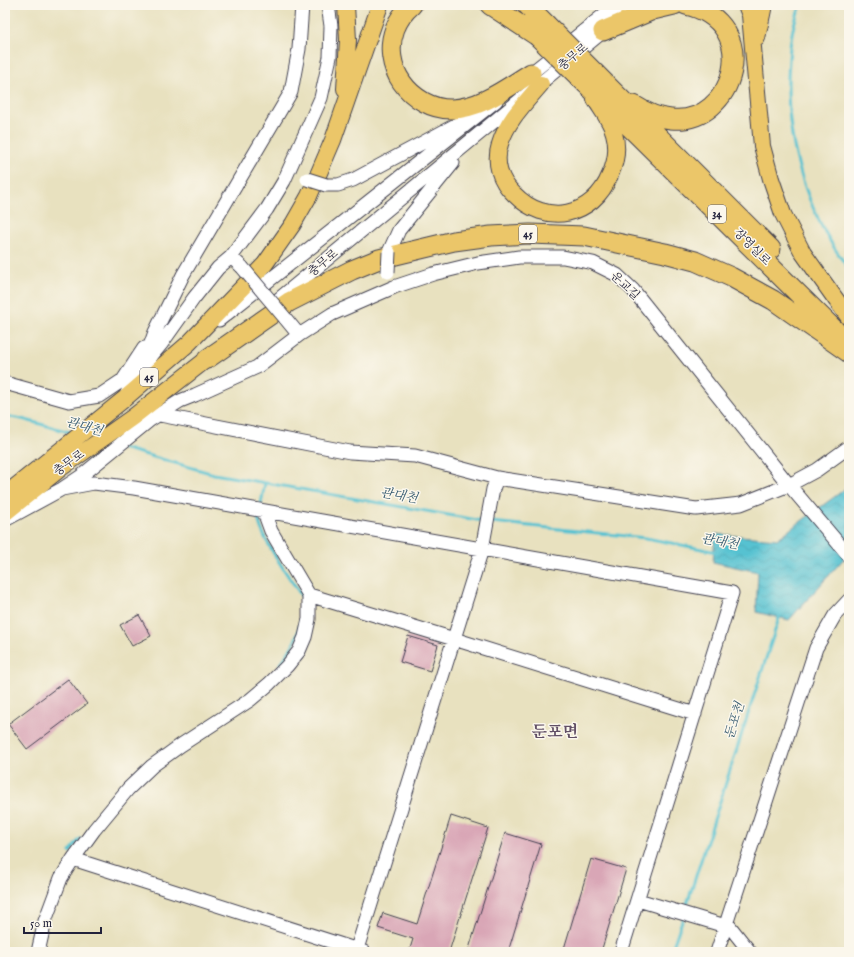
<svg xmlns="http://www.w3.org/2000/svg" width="854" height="957" font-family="'IM FELL English','Noto Serif KR',serif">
  <defs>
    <pattern id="water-waves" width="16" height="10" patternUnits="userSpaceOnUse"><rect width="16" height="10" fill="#57c2d1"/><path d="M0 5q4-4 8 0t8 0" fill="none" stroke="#4ba6b4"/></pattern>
  </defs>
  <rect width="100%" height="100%" fill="#fbf7ec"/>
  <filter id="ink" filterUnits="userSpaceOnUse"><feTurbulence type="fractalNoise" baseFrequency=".025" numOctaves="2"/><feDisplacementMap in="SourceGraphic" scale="8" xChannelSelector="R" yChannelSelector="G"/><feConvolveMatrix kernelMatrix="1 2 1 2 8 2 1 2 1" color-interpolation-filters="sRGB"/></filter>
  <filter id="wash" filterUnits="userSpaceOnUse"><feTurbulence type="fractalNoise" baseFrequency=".012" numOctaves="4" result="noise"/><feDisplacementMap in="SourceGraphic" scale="16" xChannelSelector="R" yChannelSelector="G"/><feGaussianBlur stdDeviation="0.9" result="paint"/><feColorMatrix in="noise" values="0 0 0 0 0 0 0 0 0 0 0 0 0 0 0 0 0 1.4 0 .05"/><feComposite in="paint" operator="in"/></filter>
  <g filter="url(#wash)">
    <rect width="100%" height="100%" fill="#e8e1bf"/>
    <path fill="url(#water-waves)" stroke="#3c7286" d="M 849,484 L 849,553 L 789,620 L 756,612 L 758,572 L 713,562 L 715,534 L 777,539 L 841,492 Z"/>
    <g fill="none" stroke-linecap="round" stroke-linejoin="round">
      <path stroke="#57c2d1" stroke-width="3" d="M 801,5 C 790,29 789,53 788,79 C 787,147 807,214 849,269
        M 5,416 L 22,419 L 73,433
        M 122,448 L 214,474 L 483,521
        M 261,504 L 265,483
        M 258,515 C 259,537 290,578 303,598
        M 491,522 L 646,538 L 717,552
        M 280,664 C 294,646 298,637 303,614
        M 70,852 L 80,839
        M 685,910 L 780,615
        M 671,952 L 683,918"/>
    </g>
    <g id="blocks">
      <path fill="#d9a6b6" d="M 139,615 L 151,636 L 132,646 L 120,625 Z
        M 408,636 L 438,645 L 430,671 L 400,662 Z
        M 68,679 L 87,704 L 27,749 L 8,724 Z
        M 451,816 L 488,828 L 449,952 L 409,952 L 413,939 L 378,928 L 383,913 L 417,924 Z
        M 505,833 L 541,844 L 508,952 L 468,952 Z
        M 591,859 L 626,869 L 601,952 L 563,952 Z"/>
    </g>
  </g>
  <g filter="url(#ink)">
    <use href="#blocks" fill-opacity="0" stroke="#403f4f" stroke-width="1"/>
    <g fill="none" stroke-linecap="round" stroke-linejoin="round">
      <defs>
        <path id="minor" d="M 525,78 L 616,5
          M 326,185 L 338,185 L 353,180 L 463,121
          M 389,252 L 399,230 L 453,163
          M 242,267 L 231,257 L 267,209 L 284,181 L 321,98 L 330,57 L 331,26 L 328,5
          M 274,303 L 635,5
          M 285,318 L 299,335
          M 219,320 L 496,101
          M 143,366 L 155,332 L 183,275 L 291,92 L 299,49 L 302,5
          M 5,383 L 69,401 L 99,396 L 123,380 L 144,348
          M 127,393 L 143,366 L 162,343 L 194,298 L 218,268 L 231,257
          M 160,415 L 350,452 L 415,456 L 497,478 L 696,509 L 741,504 L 789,485 L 817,470 L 849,447
          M 62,489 L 94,483 L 134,488 L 732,593 L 621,952
          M 5,520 L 62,489 L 80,477 L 150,420 L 180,401 L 195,395 L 257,367 L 299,335 L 332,314 L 394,287 L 433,274 L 478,263 L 519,257 L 563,257 L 593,263 L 617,275 L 633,290 L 789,485 L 849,556
          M 309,595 L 454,639 L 695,714
          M 73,859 L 364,952
          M 638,900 L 722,925 L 727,923 L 750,952
          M 38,952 L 45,921 L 61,878 L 73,859 L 94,830 L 128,789 L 152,766 L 181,745 L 250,700 L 269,684 L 287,666 L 299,651 L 305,637 L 309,619 L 309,595 L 271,531 L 264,512
          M 356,952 L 482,549 L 493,489 L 497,478
          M 717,952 L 816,648 L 835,615 L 849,600"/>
        <path id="major" d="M 746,5 L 750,15 L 762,146 L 771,179 L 783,214 L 803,253 L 849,318
          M 757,38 L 764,5
          M 541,84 C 525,103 507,121 500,144 C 494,163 500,181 514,194 C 546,227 593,217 610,175 C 616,162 618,147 614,133 C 611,121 601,109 595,99
          M 345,89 L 348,40 L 346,5
          M 5,495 L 123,400 L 189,343 L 265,264 L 293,224 L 309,196 L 333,140 L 380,5
          M 5,513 L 61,468 L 133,417 L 207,359"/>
        <path id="highway" d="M 412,5 C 379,33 387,82 424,102 C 433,107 442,109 451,109 C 480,109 508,87 531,73
          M 490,5 L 537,36
          M 527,5 L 546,24
          M 603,31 L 653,10 L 674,5
          M 596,74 L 771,249
          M 586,84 L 841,336
          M 634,105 C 645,112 658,118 671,119 C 734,126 765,23 686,5
          M 207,359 L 289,302 L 352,270 L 379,259 L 454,241 L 491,236 L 530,234 L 584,236 L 665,253 L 695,261 L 731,277 L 773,300 L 849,353"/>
      </defs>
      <use href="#minor" stroke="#403f4f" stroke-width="15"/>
      <use href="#major" stroke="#403f4f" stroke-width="18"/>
      <use href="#highway" stroke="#403f4f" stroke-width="21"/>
      <use href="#minor" stroke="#fff" stroke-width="13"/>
      <use href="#major" stroke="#ebc669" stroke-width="16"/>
      <use href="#highway" stroke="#ebc669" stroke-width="19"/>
      <defs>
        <path id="minor-bridge" d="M 307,179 L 326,185
          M 242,267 L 285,318
          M 388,272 L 389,252"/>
        <path id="highway-bridge" d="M 546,24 L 596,74
          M 537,36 L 586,84"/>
      </defs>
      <use href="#minor-bridge" stroke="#403f4f" stroke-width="15" stroke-linecap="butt"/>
      <use href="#highway-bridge" stroke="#403f4f" stroke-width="21" stroke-linecap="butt"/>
      <use href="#minor-bridge" stroke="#fff" stroke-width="13"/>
      <use href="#highway-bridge" stroke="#ebc669" stroke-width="19"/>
    </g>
  </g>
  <g text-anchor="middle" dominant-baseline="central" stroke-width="3" stroke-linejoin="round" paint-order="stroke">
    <g fill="#fbf7ec" stroke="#636270" stroke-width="1">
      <rect x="708" y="205" width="18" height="18" rx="3"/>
      <rect x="519" y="225" width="18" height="18" rx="3"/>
      <rect x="140" y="368" width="18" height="18" rx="3"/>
    </g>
    <g font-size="11" font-weight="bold" fill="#22223b">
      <text x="717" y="214">34</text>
      <text x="528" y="234">45</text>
      <text x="149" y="377">45</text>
    </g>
    <g font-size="12" fill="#22223b" stroke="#fbf7ec">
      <text transform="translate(573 57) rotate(-40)">충무로</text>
      <text transform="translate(752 247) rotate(45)">장영실로</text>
      <text transform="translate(323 263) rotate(-40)">충무로</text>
      <text transform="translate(625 286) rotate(43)">운교길</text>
      <text transform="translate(69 463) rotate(-36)">충무로</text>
    </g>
    <g font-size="13" font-style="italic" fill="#355a70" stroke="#fbf7ec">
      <text transform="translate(84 427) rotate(16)">관대천</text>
      <text transform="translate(399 496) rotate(10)">관대천</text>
      <text transform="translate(720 542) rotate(10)">관대천</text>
      <text transform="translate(735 721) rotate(-72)">둔포천</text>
    </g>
    <g font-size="16" font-weight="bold" fill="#625066" stroke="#fbf7ec">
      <text x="555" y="733">둔포면</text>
    </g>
  </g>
  <rect width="854" height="957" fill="none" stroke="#fbf7ec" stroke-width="20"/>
  <path d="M24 927v6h77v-6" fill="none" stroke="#22223b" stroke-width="2"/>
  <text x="30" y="927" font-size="12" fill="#22223b" stroke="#fbf7ec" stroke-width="3" paint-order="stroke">50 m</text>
</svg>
